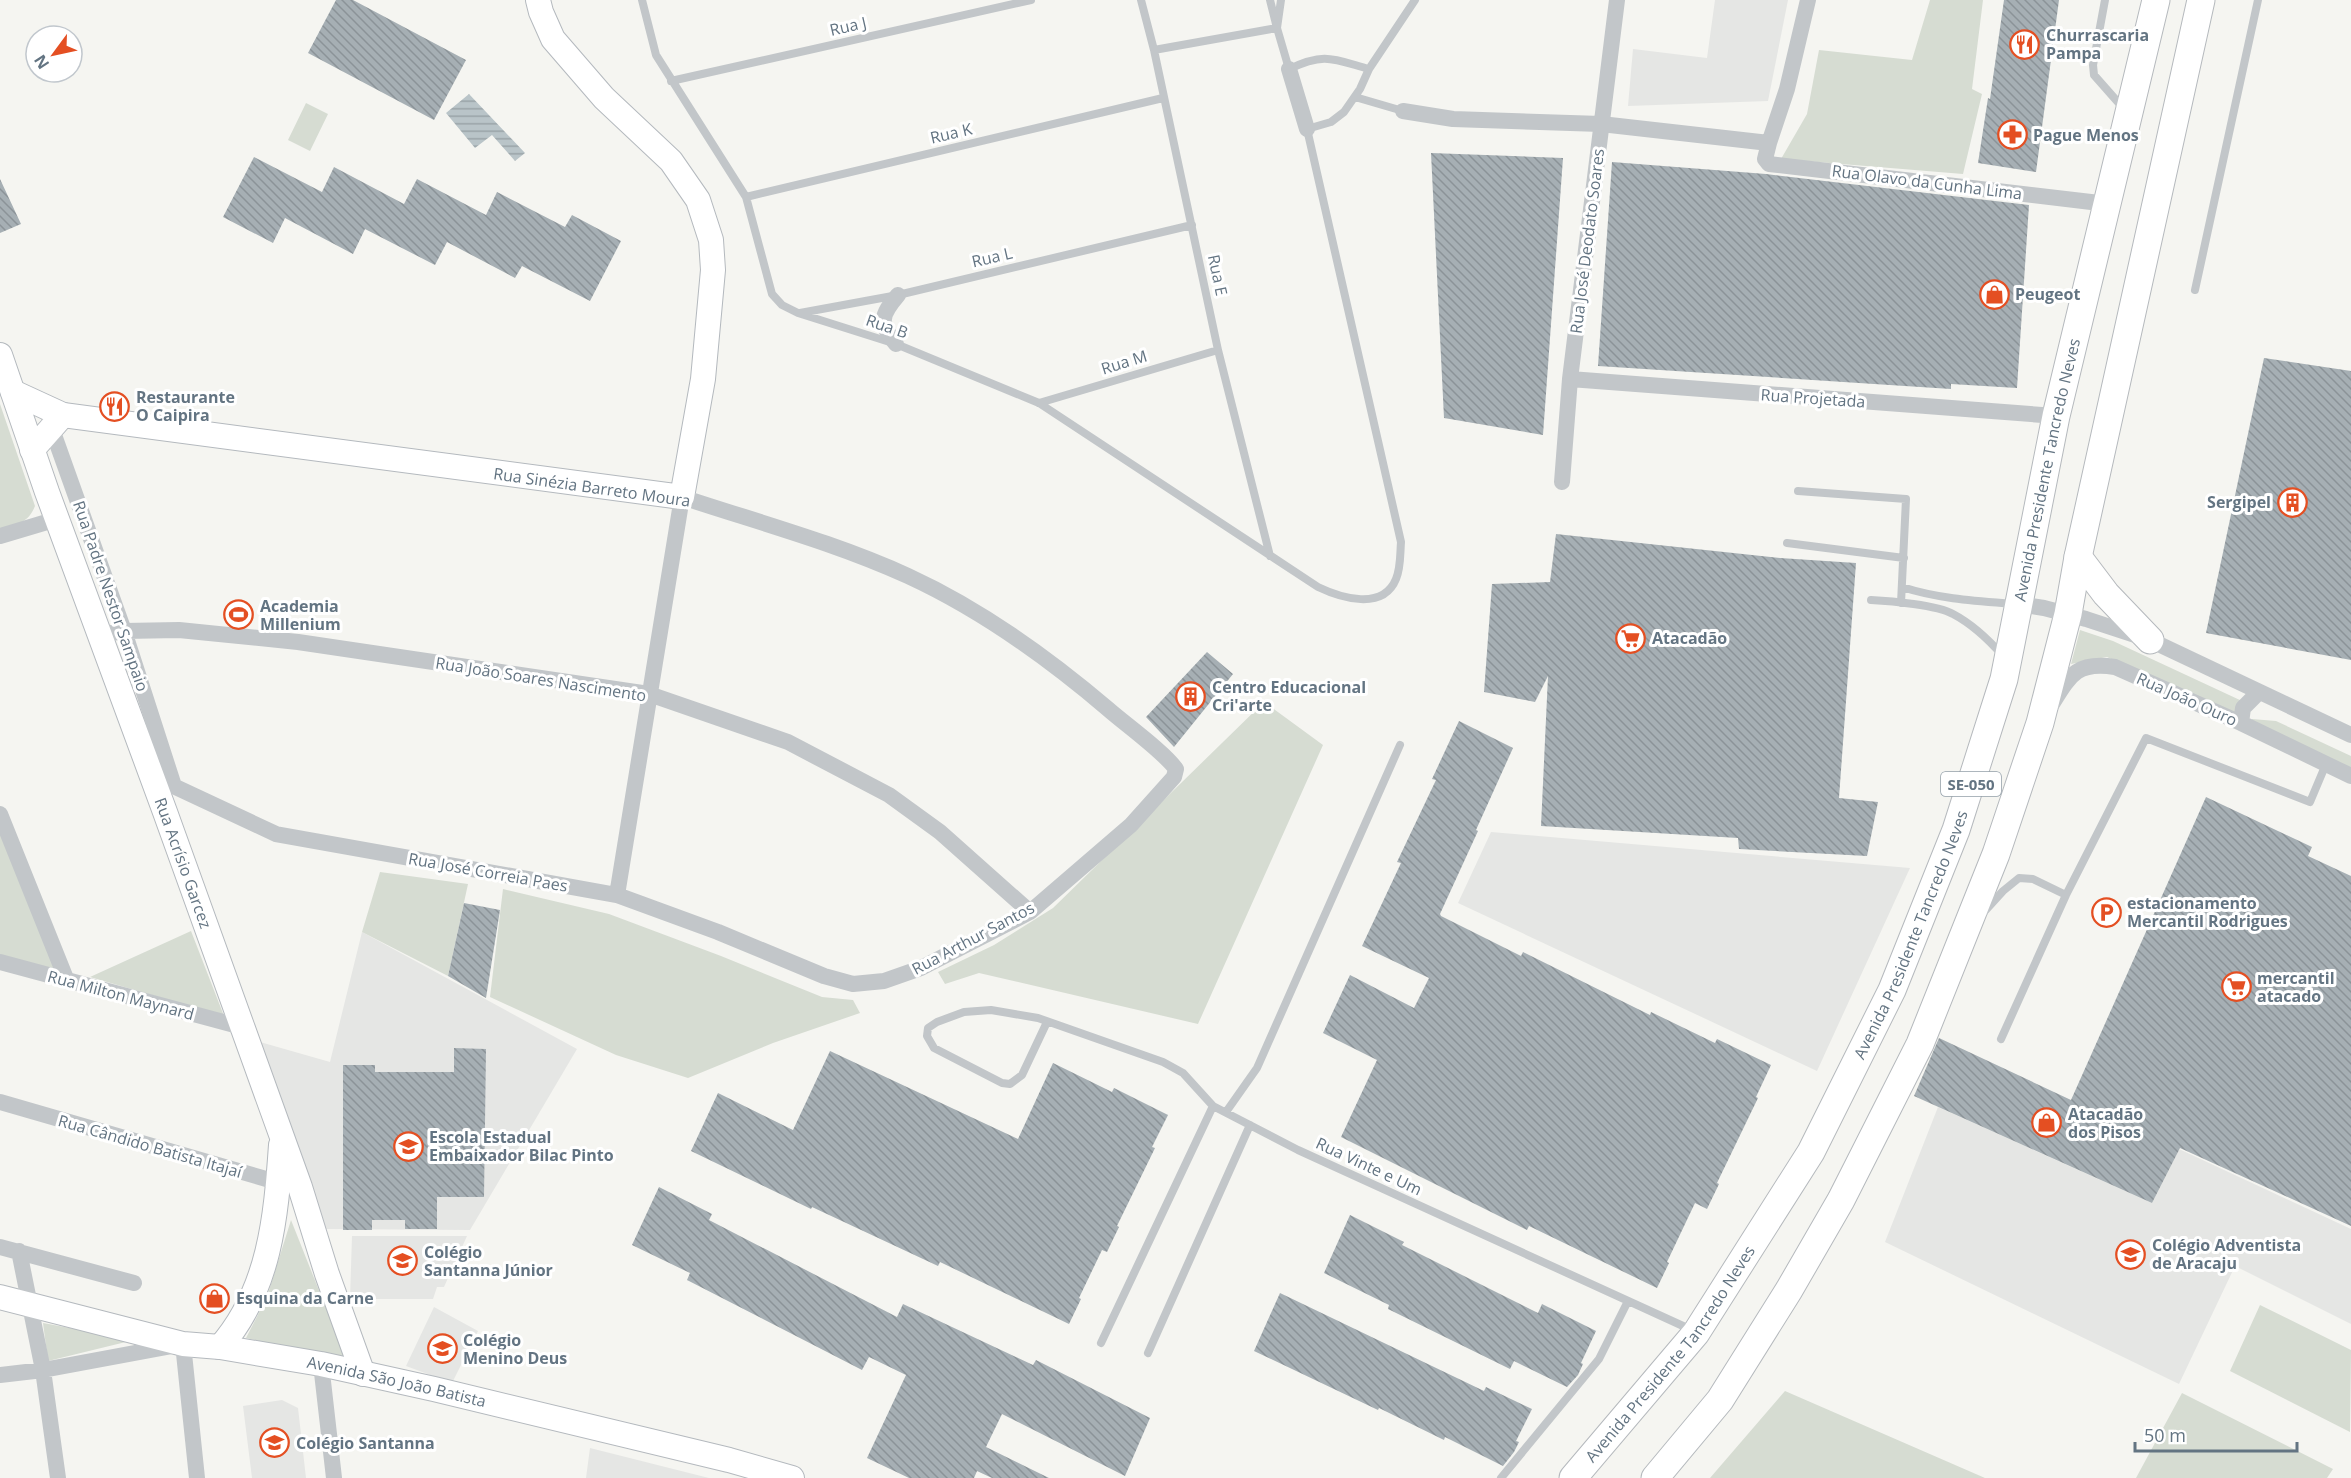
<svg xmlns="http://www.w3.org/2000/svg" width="2351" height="1478" font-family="'Open Sans',sans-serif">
  <defs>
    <pattern id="water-rules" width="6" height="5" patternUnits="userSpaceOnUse" patternTransform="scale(1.5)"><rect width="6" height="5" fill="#b9c4c8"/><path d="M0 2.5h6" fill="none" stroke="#9aa4a8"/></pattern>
    <pattern id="building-back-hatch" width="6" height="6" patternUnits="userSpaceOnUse" patternTransform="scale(1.5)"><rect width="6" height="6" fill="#a6afb4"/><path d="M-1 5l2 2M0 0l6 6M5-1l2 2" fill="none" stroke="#8b9398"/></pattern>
  </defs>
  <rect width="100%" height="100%" fill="#f5f5f1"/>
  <path fill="#e5e6e4" d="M 1715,0 L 1788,0 L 1768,101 L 1628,106 L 1633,49 L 1707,58 Z
    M 1491,832 L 1910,868 L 1817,1071 L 1458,903 Z
    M 362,932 L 577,1049 L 470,1230 L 325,1229 L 260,1042 L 330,1062 Z
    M 1938,1107 L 2152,1203 L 2179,1149 L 2351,1229 L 2351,1324 L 2235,1266 L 2179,1384 L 1885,1242 Z
    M 352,1236 L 467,1236 L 444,1287 L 437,1287 L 433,1299 L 350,1299 Z
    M 434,1307 L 478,1331 L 452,1383 L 406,1366 Z
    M 282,1400 L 298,1408 L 306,1478 L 252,1478 L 243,1406 Z
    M 590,1448 L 709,1478 L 586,1478 Z"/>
  <path fill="#d6dcd2" d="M 1930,0 L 1983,0 L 1972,89 L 1982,94 L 1963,174 L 1781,159 L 1807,114 L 1819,50 L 1912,60 Z
    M 306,103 L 328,114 L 310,151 L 288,140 Z
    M 0,404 L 35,506 C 28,524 16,524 0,530 Z
    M 2080,630 L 2113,641 L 2242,701 L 2234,718 L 2107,657 L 2071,664 Z
    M 1264,702 L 1323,745 L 1198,1024 L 979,973 L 945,984 L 938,972 L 994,945 L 1053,908 Z
    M 2252,719 L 2276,721 L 2351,756 L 2351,771 L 2251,723 Z
    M 0,824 L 59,980 L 0,964 Z
    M 380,872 L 468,884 L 448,976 L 362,932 Z
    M 503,889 L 609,914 L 721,956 L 822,997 L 853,1000 L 860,1013 L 773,1043 L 688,1078 L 616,1055 L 490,997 Z
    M 191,931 L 224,1016 L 90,977 Z
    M 291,1220 L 347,1361 L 246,1338 L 267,1297 Z
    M 2260,1305 L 2351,1350 L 2350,1432 L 2230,1371 Z
    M 43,1323 L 134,1340 L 48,1361 Z
    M 1785,1391 L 1985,1478 L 1710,1478 Z
    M 2182,1393 L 2333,1469 L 2327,1478 L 2136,1478 Z"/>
  <path fill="url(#water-rules)" d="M 469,94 L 525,153 L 515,161 L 492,135 L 475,148 L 446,113 Z"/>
  <path fill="url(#building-back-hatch)" d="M 336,0 L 353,0 L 466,60 L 434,120 L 308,53 Z
    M 2004,0 L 2059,0 L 2036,172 L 1978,163 L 1988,98 L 1990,99 Z
    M 1431,153 L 1563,158 L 1543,435 L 1444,418 Z
    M 254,157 L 322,192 L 334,167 L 404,204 L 417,179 L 486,215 L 497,192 L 565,227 L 572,215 L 621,241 L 590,301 L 522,266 L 515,278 L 447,242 L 435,265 L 365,229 L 353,254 L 285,218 L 273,243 L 223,217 Z
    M 1612,162 L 1766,174 L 2029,205 L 2017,388 L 1951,384 L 1951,389 L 1598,366 Z
    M 0,179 L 21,224 L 0,233 Z
    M 2264,358 L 2351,371 L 2351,660 L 2206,633 Z
    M 1556,534 L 1780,558 L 1856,563 L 1839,798 L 1878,802 L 1867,856 L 1739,849 L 1738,838 L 1541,826 L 1548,676 L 1535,702 L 1484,692 L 1492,584 L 1550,582 Z
    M 1207,652 L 1233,674 L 1174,747 L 1146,717 Z
    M 1459,721 L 1513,748 L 1476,830 L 1478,831 L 1440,914 L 1441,916 L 1521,956 L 1523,952 L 1650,1015 L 1651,1012 L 1715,1043 L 1717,1039 L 1771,1065 L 1756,1097 L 1758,1098 L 1717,1183 L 1719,1184 L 1707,1209 L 1695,1203 L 1667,1262 L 1669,1263 L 1657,1288 L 1529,1226 L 1527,1230 L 1341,1137 L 1377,1060 L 1323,1033 L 1350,975 L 1414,1008 L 1429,978 L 1362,946 L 1401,863 L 1397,862 L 1436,780 L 1432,779 Z
    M 2206,797 L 2312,847 L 2308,856 L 2351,876 L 2351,1226 L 2180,1148 L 2152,1203 L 1914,1096 L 1939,1038 L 2071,1100 Z
    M 464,903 L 500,910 L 486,998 L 448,976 Z
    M 454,1048 L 486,1049 L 484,1197 L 437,1197 L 437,1229 L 405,1229 L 405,1220 L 372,1220 L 372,1230 L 343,1230 L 343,1065 L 375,1065 L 375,1072 L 454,1072 Z
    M 830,1051 L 1018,1139 L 1053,1063 L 1112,1092 L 1114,1088 L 1168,1115 L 1152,1147 L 1155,1148 L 1117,1226 L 1119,1227 L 1107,1252 L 1102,1250 L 1079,1298 L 1081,1299 L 1069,1324 L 940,1262 L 938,1266 L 812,1207 L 811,1209 L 691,1151 L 718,1093 L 793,1130 Z
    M 659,1187 L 712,1214 L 709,1220 L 897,1317 L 903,1304 L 1033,1365 L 1036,1360 L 1150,1418 L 1125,1476 L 1002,1414 L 986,1447 L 1049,1478 L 992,1478 L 977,1471 L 974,1478 L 909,1478 L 867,1458 L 906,1375 L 869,1357 L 862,1370 L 687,1280 L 690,1273 L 632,1245 Z
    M 1350,1215 L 1404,1242 L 1402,1245 L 1538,1313 L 1542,1304 L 1596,1331 L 1581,1363 L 1583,1364 L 1578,1375 L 1567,1387 L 1514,1361 L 1510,1369 L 1388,1309 L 1389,1305 L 1324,1273 Z
    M 1280,1293 L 1484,1391 L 1486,1387 L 1532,1409 L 1516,1441 L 1519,1442 L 1514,1452 L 1503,1466 L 1445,1437 L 1444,1440 L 1379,1408 L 1378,1410 L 1254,1351 Z"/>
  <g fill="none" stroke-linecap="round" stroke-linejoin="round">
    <defs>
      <g id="secondary">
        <path id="s1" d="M 0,355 L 47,492 L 165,812 L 300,1187 L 327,1274 L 363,1374"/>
        <path d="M 13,392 L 63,415 L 682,497 L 703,379 L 713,270 L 711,240 L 698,200 L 671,161 L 604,98 L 553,39 L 541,12 L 538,0"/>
        <path d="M 32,450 L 63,415"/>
        <path id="s2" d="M 0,1297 L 183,1344 L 220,1347 L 321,1364 L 434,1389 L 729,1460 L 792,1478"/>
        <path d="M 220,1347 C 270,1290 276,1217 281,1145"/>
      </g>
      <g id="primary">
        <path d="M 2078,557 L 2106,594 L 2150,640"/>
        <path id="s3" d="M 1573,1478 L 1696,1333 L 1811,1152 L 1892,990 L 1956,830 L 2004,679 L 2056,416 L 2156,0"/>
        <path d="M 1655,1478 L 1720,1400 L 1789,1290 L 1841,1200 L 1920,1044 L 1996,854 L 2040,723 L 2068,614 L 2078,557 L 2201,0"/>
      </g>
    </defs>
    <use href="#secondary" stroke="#b4b9be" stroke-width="26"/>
    <use href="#primary" stroke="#b5b9bd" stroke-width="29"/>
    <path stroke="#c2c6c9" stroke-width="8" d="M 642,0 L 656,55 L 746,197 L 772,294 L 782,305 L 798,313 L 896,344 L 1039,403 L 1318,587 C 1341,598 1383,611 1396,579 C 1401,567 1400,554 1401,542 L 1307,129 L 1331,122 L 1344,112 L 1360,89 L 1369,69 L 1415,0
      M 1141,0 L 1154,50 L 1218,350 L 1270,556
      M 1281,0 L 1277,28 L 1289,69 C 1325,52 1333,59 1369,69
      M 2105,0 L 2093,65 L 2094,75 L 2124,109
      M 1154,50 L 1277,28 L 1270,0
      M 671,81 L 1031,0
      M 1355,97 L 1403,111
      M 746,197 L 1163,98
      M 2195,290 L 2258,0
      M 800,313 L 898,295 L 1192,225
      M 1039,403 L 1218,350
      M 1798,491 L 1906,499 L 1901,603
      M 1787,543 L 1904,558
      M 1902,587 C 1939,599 1977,601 2015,604
      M 1871,600 C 1891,601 1937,605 1953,614 C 1972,624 1989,640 2003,656
      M 1983,913 L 2003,891 L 2019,878 L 2033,879 L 2066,895
      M 1047,1022 L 1022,1075 L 1010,1084 L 1002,1083 L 934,1048 L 927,1036 L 928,1028 L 937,1022 L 964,1012 L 991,1010 L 1038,1018 L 1163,1062 L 1183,1073 L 1213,1106 L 1298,1150 L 1694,1331
      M 2001,1039 L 2066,895 L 2146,738 L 2310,802 L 2326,764
      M 1226,1112 L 1257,1068 L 1400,745
      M 1101,1343 L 1213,1106
      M 1148,1353 L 1250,1125
      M 1501,1478 L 1599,1359 L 1628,1301"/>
    <path stroke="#c2c6c9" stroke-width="16" d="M 1289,69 L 1307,129
      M 1403,111 L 1453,119 L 1601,124 L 1769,143 L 1787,89 L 1808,0
      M 1769,143 L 1765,159 L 1769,164 L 2108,204
      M 896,344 C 879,323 880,316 898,295
      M 1570,379 L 2056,416
      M 49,421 L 124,631 L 174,786
      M 1562,482 L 1570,379 L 1617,0
      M 0,536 L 57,519
      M 2018,604 L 2044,608 L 2086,619 L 2150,640 L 2351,735
      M 99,635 L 124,631 L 179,630 L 298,642 L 649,694 L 788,742 L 889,795 L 940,832 L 1030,912
      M 2052,704 C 2070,675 2077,661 2115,667 L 2241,723 L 2351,776
      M 2241,723 L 2243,708 L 2258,693
      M 152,776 L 276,834 L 617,895 L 718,932 L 824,976 L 853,984 L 884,981 L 921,968 L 1030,912 L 1131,825 L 1174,777 L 1176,769 C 1164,752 1125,724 1108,709 C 1047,657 982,610 908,576 C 836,543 757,522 682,497 L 617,895
      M 0,814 L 67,981
      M 0,962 L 242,1027
      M 0,1102 L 287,1185
      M 0,1247 L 134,1283
      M 19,1251 L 43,1370 L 58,1478
      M 321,1364 L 334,1478
      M 0,1375 L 43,1370 L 183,1344 L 197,1478"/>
    <use href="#secondary" stroke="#fff" stroke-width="24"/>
    <use href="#primary" stroke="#fff" stroke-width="27"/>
  </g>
  <defs>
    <symbol id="restaurant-ring" viewBox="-11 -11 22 22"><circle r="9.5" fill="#fff" stroke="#e44f22" stroke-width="1.5"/><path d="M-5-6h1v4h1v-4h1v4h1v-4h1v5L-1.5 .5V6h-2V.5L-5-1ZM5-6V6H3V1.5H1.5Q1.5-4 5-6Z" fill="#e44f22"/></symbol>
    <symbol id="pharmacy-ring" viewBox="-11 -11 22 22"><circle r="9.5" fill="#fff" stroke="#e44f22" stroke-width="1.5"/><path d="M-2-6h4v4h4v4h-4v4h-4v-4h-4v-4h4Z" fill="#e44f22"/></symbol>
    <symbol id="shop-ring" viewBox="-11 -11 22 22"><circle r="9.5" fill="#fff" stroke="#e44f22" stroke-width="1.5"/><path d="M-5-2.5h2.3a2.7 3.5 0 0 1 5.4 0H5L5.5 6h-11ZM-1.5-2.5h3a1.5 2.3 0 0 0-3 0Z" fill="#e44f22"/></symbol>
    <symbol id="building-ring" viewBox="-11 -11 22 22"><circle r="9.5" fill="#fff" stroke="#e44f22" stroke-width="1.5"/><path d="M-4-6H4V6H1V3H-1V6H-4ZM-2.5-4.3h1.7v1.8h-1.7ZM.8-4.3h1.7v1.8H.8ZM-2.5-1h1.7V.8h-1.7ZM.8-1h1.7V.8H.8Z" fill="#e44f22"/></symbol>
    <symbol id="stadium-ring" viewBox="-11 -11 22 22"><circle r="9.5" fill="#fff" stroke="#e44f22" stroke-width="1.5"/><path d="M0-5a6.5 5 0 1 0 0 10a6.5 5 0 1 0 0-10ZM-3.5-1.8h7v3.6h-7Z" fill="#e44f22"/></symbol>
    <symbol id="supermarket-ring" viewBox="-11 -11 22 22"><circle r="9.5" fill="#fff" stroke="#e44f22" stroke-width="1.5"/><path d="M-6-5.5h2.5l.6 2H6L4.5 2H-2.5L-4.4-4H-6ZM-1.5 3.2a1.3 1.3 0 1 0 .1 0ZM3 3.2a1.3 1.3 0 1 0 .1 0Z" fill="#e44f22"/></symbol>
    <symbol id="parking-ring" viewBox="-11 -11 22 22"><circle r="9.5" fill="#fff" stroke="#e44f22" stroke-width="1.5"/><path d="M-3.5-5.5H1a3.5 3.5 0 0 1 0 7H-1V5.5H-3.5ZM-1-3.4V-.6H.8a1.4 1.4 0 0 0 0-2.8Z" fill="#e44f22"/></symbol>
    <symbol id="school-ring" viewBox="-11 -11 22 22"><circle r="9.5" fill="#fff" stroke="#e44f22" stroke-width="1.5"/><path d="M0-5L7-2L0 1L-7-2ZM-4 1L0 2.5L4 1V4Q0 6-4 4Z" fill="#e44f22"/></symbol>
  </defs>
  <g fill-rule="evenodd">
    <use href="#restaurant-ring" x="2008" y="28" width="33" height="33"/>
    <use href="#pharmacy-ring" x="1996" y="118" width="33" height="33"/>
    <use href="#shop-ring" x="1978" y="278" width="33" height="33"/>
    <use href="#restaurant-ring" x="98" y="390" width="33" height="33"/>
    <use href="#building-ring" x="2276" y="486" width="33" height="33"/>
    <use href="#stadium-ring" x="222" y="598" width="33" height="33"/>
    <use href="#supermarket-ring" x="1614" y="622" width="33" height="33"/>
    <use href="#building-ring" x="1174" y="680" width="33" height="33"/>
    <use href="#parking-ring" x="2090" y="896" width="33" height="33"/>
    <use href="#supermarket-ring" x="2220" y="970" width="33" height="33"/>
    <use href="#shop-ring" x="2030" y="1106" width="33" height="33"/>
    <use href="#school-ring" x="392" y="1130" width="33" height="33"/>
    <use href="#school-ring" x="2114" y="1238" width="33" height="33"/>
    <use href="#school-ring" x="386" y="1244" width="33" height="33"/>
    <use href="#shop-ring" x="198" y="1282" width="33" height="33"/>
    <use href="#school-ring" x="426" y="1332" width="33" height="33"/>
    <use href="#school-ring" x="258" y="1426" width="33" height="33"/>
  </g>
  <g text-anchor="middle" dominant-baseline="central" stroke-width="6" stroke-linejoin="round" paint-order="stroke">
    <rect fill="#fff" stroke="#929ea8" stroke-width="1.5" x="1941" y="772" width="60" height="24" rx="4.5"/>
    <g font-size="15" font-weight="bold" fill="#637482">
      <text x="1971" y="784">SE-050</text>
    </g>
    <g font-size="16" fill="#637482" stroke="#fff">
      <text transform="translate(848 26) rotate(-13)">Rua J</text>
      <text transform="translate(951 133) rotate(-13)">Rua K</text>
      <text transform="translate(1927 182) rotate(7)">Rua Olavo da Cunha Lima</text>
      <text transform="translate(1587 241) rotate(-83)">Rua José Deodato Soares</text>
      <text transform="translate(992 257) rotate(-13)">Rua L</text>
      <text transform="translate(1218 275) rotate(78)">Rua E</text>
      <text transform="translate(887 326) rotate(19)">Rua B</text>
      <text transform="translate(1124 362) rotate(-17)">Rua M</text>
      <text transform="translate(1813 398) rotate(4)">Rua Projetada</text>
      <text stroke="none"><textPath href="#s3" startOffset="1130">Avenida Presidente Tancredo Neves</textPath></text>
      <text transform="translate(592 487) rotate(8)">Rua Sinézia Barreto Moura</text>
      <text transform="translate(111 596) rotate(71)">Rua Padre Nestor Sampaio</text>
      <text transform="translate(541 679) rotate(9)">Rua João Soares Nascimento</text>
      <text transform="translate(2187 699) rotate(24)">Rua João Ouro</text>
      <text stroke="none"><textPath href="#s1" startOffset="540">Rua Acrísio Garcez</textPath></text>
      <text transform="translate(488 872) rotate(10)">Rua José Correia Paes</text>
      <text stroke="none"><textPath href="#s3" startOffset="644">Avenida Presidente Tancredo Neves</textPath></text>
      <text transform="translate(973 938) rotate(-28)">Rua Arthur Santos</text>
      <text transform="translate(121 995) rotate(15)">Rua Milton Maynard</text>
      <text transform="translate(150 1146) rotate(16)">Rua Cândido Batista Itajaí</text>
      <text transform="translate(1369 1166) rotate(25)">Rua Vinte e Um</text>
      <text stroke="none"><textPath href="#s3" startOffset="158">Avenida Presidente Tancredo Neves</textPath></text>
      <text stroke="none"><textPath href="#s2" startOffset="406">Avenida São João Batista</textPath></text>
    </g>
    <g font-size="16" font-weight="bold" fill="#637482" stroke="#fff" text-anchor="start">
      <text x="2046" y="35">Churrascaria<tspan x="2046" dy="18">Pampa</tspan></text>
      <text x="2033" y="135">Pague Menos</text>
      <text x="2015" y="294">Peugeot</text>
      <text x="136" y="397">Restaurante<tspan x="136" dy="18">O Caipira</tspan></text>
      <text x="2271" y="502" text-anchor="end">Sergipel</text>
      <text x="260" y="606">Academia<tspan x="260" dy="18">Millenium</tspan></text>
      <text x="1652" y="638">Atacadão</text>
      <text x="1212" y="687">Centro Educacional<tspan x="1212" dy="18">Cri'arte</tspan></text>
      <text x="2127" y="903">estacionamento<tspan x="2127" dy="18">Mercantil Rodrigues</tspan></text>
      <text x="2257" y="978">mercantil<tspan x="2257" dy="18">atacado</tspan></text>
      <text x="2068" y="1114">Atacadão<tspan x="2068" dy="18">dos Pisos</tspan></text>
      <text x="429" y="1137">Escola Estadual<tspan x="429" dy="18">Embaixador Bilac Pinto</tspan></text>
      <text x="2152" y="1245">Colégio Adventista<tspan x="2152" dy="18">de Aracaju</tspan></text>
      <text x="424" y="1252">Colégio<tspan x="424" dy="18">Santanna Júnior</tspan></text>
      <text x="236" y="1298">Esquina da Carne</text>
      <text x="463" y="1340">Colégio<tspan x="463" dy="18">Menino Deus</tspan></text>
      <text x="296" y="1443">Colégio Santanna</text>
    </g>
  </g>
  <g transform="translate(54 54) rotate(237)"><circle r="28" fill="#ffffff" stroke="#c1c7cd" stroke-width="1.5"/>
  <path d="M0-4.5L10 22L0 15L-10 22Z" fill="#e44f22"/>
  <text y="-9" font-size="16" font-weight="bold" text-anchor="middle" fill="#637482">N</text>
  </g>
  <path d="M2135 1442v9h162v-9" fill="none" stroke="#637482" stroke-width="3"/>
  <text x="2144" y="1442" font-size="18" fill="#637482" stroke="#ffffff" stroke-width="4.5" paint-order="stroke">50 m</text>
</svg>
